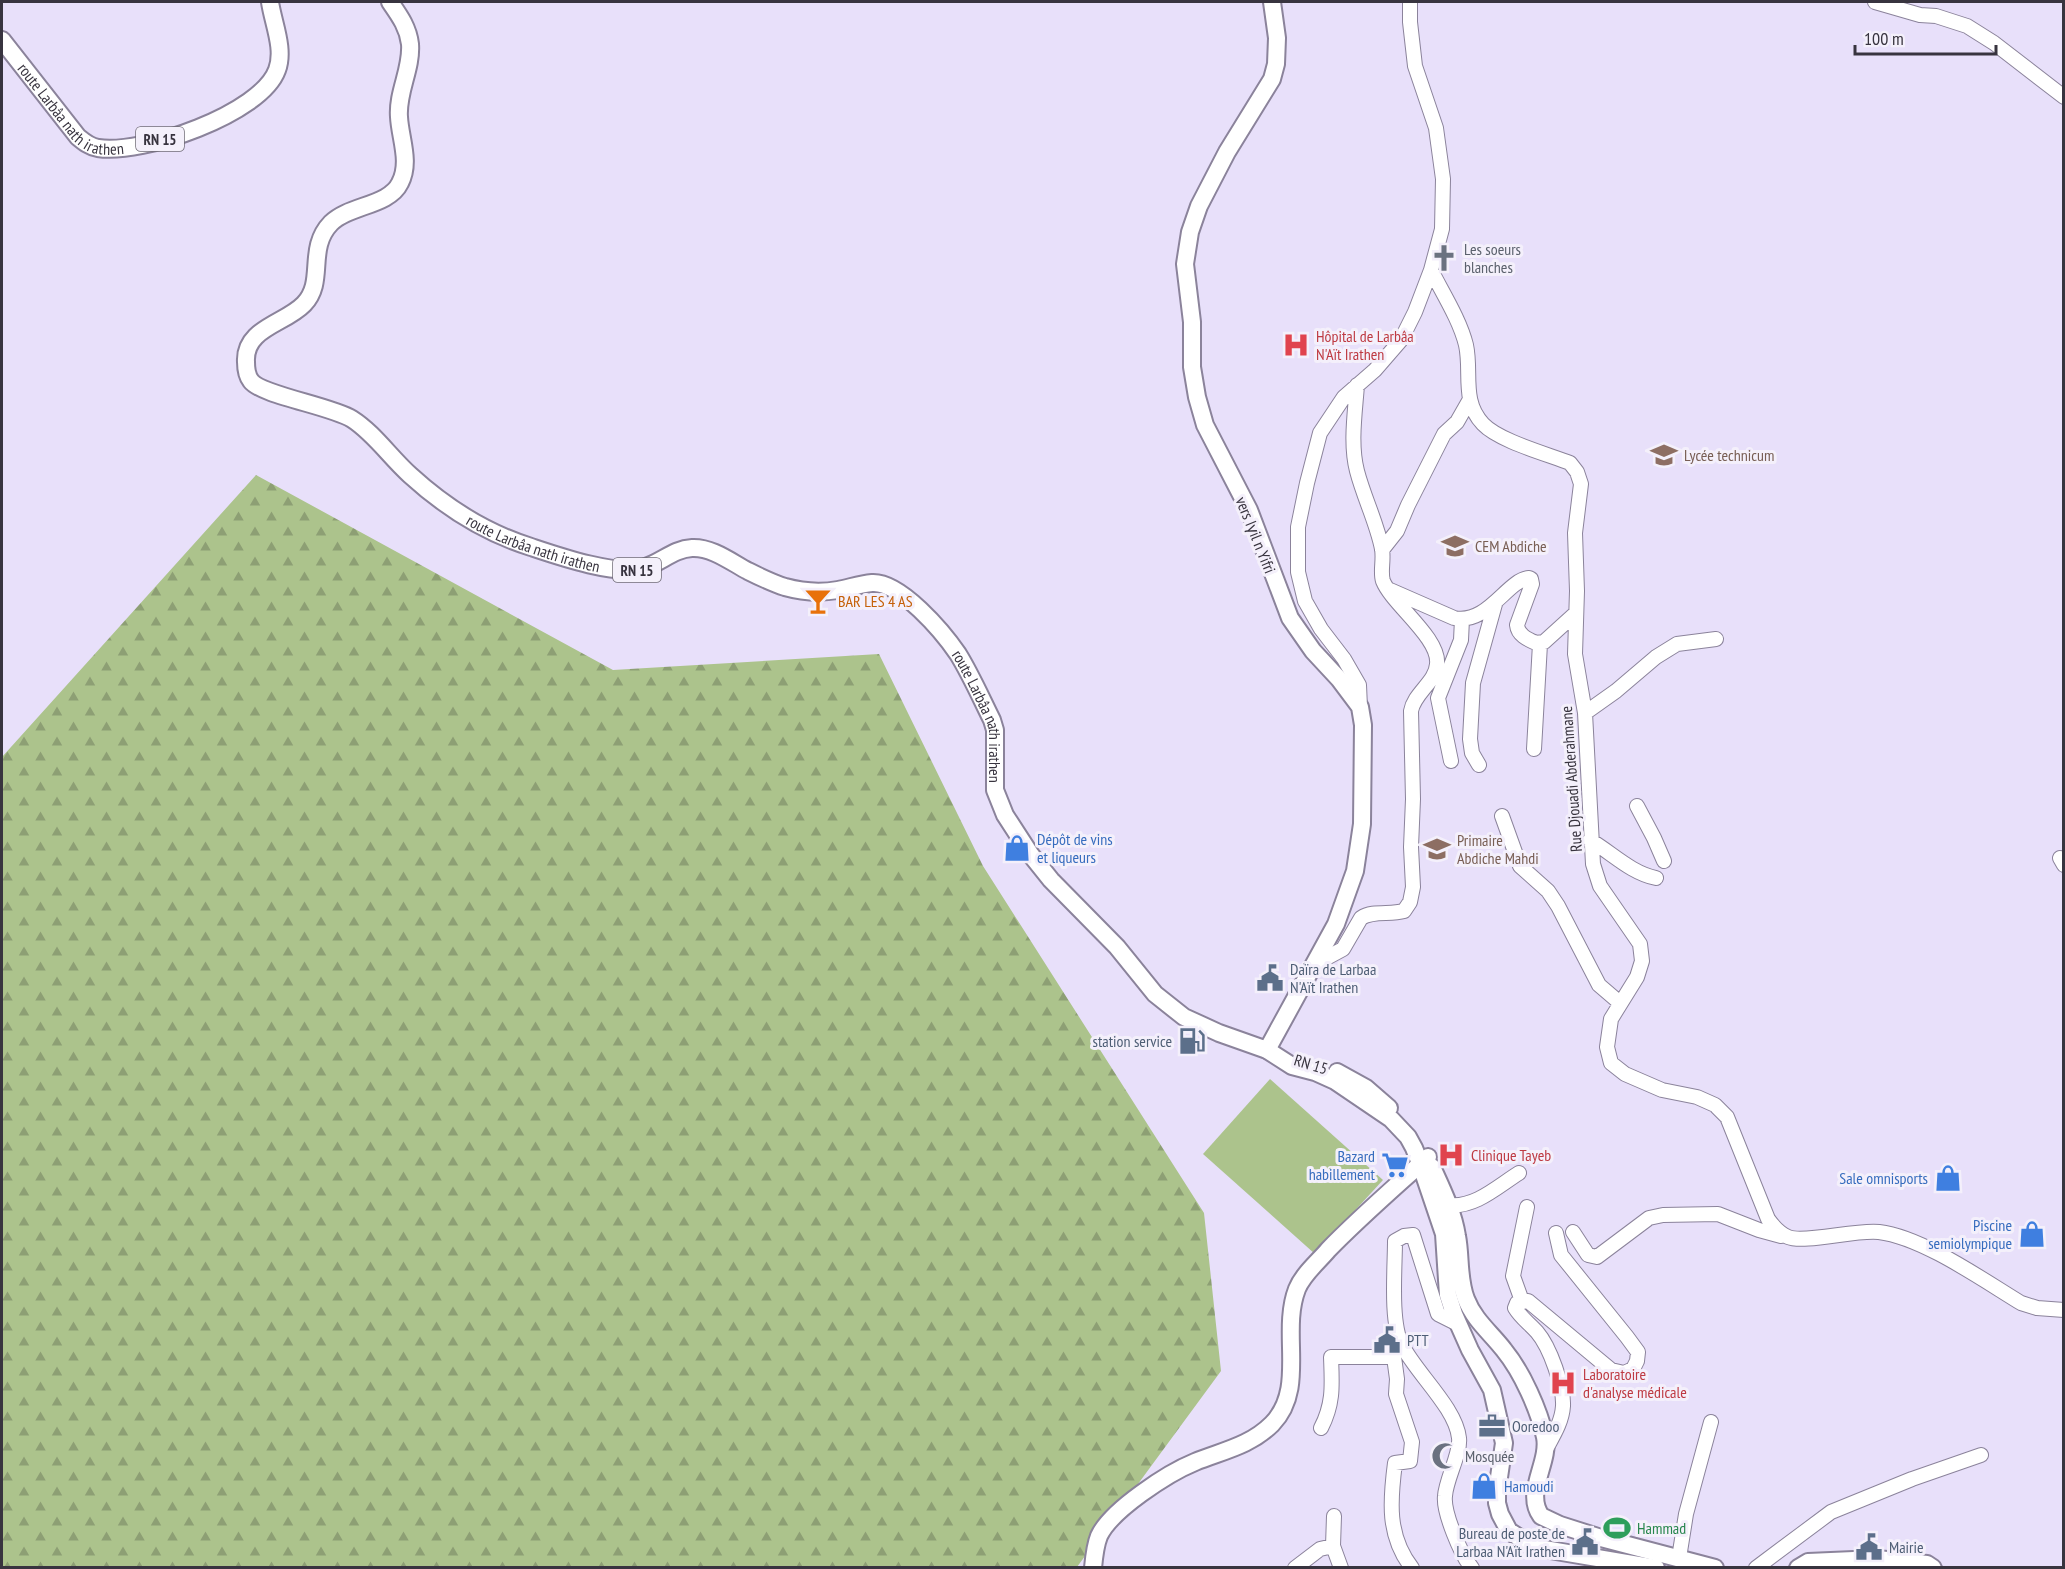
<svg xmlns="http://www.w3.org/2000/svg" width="2065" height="1569" font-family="'PT Sans Narrow',sans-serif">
  <defs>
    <pattern id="forest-firs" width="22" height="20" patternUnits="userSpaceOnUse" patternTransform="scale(1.5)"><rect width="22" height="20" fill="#acc38c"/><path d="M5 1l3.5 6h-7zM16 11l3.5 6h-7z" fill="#8d9f74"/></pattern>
  </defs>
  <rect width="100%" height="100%" fill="#e8e0fa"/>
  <path fill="url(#forest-firs)" d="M 256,475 L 613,670 L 879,654 L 983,866 L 1204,1213 L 1221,1371 L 1077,1567 L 2,1568 L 2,757 Z"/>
  <path fill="#acc38c" d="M 1270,1079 L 1383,1180 L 1315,1254 L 1203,1154 Z"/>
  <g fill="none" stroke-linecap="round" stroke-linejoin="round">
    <defs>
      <path id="minor" d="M 1875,2 L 1920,15 L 1936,16 L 1967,26 L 1994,43 L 2064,97
        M 1431,270 C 1442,292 1460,320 1466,345 C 1472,372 1461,401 1483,424 C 1499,441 1547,454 1570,463 L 1577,472 L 1581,484 L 1575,533 L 1577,591 L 1575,654 L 1585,713 L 1593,864 L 1600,886 L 1640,944 L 1642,961 L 1637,977 L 1611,1019 L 1607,1047 L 1611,1063 L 1625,1074 L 1662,1090 L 1697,1097 L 1715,1105 L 1727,1117 L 1768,1219 C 1773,1226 1779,1233 1788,1237 C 1804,1244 1857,1229 1879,1232 C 1922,1237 1983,1280 2021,1303 L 2037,1308 L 2064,1310
        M 1382,550 L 1397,531 L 1408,505 L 1444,434 L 1457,422 L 1469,401
        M 1390,590 L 1454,618 C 1488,625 1507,580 1529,578 L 1531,579 L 1532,584 L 1517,625 C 1518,635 1527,639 1536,643 L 1544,642 L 1576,613
        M 1360,707 L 1359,685 L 1344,659 L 1321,629 L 1305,601 L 1298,572 L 1298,527 L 1307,483 L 1320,433 L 1344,397 L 1375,370 L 1401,340 L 1415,312 L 1431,270 L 1442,229 L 1443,179 L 1436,128 L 1415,66 L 1410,22 L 1410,2
        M 1585,713 L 1616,691 L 1656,657 L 1677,644 L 1716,639
        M 1534,749 L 1540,644
        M 1451,761 L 1438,698 L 1461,640 L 1462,619
        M 1479,765 L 1472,753 L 1470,739 L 1473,683 L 1495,604
        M 1637,806 L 1654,838 L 1664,861
        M 1502,816 L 1520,866 L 1548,891 L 1558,906 L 1599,985 L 1620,1003
        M 1590,840 C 1612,853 1631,873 1656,878
        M 2060,858 L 2064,865
        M 1317,963 L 1343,949 L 1361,918 C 1373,910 1390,915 1404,911 L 1410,902 L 1413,887 L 1411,847 L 1413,799 L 1411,711 C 1414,693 1436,682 1437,664 C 1440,638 1392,604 1383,581 C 1380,572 1384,560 1382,549 C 1377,523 1364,498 1357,471 C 1350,444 1355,413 1357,385
        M 1449,1205 C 1475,1208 1498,1186 1519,1173
        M 1573,1232 L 1588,1255 L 1597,1257 L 1649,1218 L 1663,1215 L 1718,1214 L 1759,1230 L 1781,1236
        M 1522,1301 L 1513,1276 L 1527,1207
        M 1458,1324 L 1438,1314 L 1413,1235 L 1404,1236 L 1395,1241 C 1395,1268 1390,1322 1402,1345 C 1416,1373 1456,1408 1459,1438 C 1461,1453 1446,1479 1445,1496 C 1443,1512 1461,1555 1472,1568
        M 1396,1333 L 1394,1357 L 1397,1379 L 1396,1394 L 1412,1442 L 1410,1461 L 1395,1463 C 1390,1501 1387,1536 1412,1568
        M 1321,1428 C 1334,1403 1332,1384 1331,1357 L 1394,1357
        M 1546,1449 C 1553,1436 1562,1422 1563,1406 C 1564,1387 1550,1347 1537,1332 C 1529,1323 1521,1318 1515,1308 L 1517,1303 L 1528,1301 L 1611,1370 L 1624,1373 L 1633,1369 L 1637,1361 L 1638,1352 L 1627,1337 L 1561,1255 L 1556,1233
        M 1334,1516 L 1333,1546 L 1341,1568
        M 1679,1558 L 1686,1514 L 1711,1422
        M 1295,1568 L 1320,1549 L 1333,1546
        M 1756,1568 L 1831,1512 L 1912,1479 L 1981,1455"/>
      <g id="major">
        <path id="s1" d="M 390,2 C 399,15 408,27 410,44 C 412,69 397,92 399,117 C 400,138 411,162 400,183 C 389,206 349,205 331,223 C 306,249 326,281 304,304 C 285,324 244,328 246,362 C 246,369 247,376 251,381 C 261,395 331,406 352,419 C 374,433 390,457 410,475 C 445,507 486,533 531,547 C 558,556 616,576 643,568 C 661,563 673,549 692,548 C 712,547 731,562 748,571 C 760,577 772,583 785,587 C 803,592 820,593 838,590 C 849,588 860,584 872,583 C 900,581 943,632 958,654 C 971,675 981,698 992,720 L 995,730 L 995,790 L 1005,815 L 1031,855 L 1051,880 L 1117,947 L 1155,994 L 1184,1017 L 1219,1033 L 1267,1050 L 1292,1066 L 1315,1072 L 1335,1081 L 1391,1119 L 1408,1137 L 1414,1148 L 1420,1163 L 1444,1234 L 1448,1295 L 1454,1314 L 1470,1350 L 1492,1390 L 1504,1443 L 1497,1491 L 1497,1503 L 1500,1514 L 1509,1531 L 1531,1545 L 1544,1549 L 1656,1568"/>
        <path id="s2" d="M 2,40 L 78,137 C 84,142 90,147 98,148 C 142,155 261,114 277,70 C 285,49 273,23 270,2"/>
        <path d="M 1267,1050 L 1336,924 L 1355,871 L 1362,824 L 1363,725 L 1360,707 L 1339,679 L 1313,651 L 1290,618 L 1249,510 L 1205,425 L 1197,397 L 1192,367 L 1192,322 L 1185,264 L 1190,232 L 1199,206 L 1227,152 L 1272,79 L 1276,64 L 1277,38 L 1272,2"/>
        <path d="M 1337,1072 L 1366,1088 L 1389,1108"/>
        <path d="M 1432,1167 C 1442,1189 1453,1211 1457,1236 C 1461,1256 1458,1279 1466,1299 C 1474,1320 1491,1333 1504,1350 C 1522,1372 1539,1410 1545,1437 C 1550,1463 1524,1492 1541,1516 L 1560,1525 L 1601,1538 L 1715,1568"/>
        <path d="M 1093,1568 C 1094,1557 1095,1546 1099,1536 C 1111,1510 1168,1473 1195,1462 C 1222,1451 1250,1446 1272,1424 C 1307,1388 1280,1333 1297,1289 C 1303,1274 1318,1262 1328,1250 C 1360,1217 1394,1188 1428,1157"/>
        <path d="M 1798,1568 L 1808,1562 L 1877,1559 L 1927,1564 L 1933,1568"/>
      </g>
    </defs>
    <use href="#minor" stroke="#8b839b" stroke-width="16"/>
    <use href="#major" stroke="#8b839b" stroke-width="20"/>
    <use href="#minor" stroke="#fff" stroke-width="14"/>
    <use href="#major" stroke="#fff" stroke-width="16"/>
  </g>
  <defs>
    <symbol id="church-bare" viewBox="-9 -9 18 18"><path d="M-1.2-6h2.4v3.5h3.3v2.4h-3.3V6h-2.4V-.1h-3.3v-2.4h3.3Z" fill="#6b7280" stroke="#f4f0fb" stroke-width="2.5" paint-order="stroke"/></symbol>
    <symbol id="hospital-bare" viewBox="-9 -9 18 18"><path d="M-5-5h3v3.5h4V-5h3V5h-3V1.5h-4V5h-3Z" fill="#e0444e" stroke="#f4f0fb" stroke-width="2.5" paint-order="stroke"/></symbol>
    <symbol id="school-bare" viewBox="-9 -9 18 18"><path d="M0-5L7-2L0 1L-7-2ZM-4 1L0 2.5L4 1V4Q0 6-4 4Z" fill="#8d6e63" stroke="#f4f0fb" stroke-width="2.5" paint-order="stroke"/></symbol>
    <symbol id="bar-bare" viewBox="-9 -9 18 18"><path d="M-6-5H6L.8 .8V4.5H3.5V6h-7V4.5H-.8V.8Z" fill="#e8710a" stroke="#f4f0fb" stroke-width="2.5" paint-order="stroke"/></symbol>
    <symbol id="shop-bare" viewBox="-9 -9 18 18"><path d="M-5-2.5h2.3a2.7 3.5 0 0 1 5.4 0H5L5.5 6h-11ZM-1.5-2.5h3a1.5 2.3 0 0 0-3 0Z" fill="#3f7fe0" stroke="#f4f0fb" stroke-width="2.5" paint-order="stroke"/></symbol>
    <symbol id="civic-bare" viewBox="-9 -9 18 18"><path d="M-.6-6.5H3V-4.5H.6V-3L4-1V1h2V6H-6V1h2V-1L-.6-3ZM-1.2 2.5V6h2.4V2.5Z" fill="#5c6f8a" stroke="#f4f0fb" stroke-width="2.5" paint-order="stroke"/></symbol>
    <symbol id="fuel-bare" viewBox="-9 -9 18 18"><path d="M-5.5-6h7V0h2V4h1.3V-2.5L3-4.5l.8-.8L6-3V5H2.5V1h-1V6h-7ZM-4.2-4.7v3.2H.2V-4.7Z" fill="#5c6f8a" stroke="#f4f0fb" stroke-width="2.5" paint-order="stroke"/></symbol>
    <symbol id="supermarket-bare" viewBox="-9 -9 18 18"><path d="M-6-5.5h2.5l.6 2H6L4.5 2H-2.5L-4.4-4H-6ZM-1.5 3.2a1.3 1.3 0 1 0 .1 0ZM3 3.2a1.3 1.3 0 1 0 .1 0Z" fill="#3f7fe0" stroke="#f4f0fb" stroke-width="2.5" paint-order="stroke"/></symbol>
    <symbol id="office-bare" viewBox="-9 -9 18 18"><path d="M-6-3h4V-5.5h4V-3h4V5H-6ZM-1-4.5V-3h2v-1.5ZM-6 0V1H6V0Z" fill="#5c6f8a" stroke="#f4f0fb" stroke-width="2.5" paint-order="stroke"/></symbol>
    <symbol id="mosque-bare" viewBox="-9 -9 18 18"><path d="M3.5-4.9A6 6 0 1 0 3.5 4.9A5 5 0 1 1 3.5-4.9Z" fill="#6b7280" stroke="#f4f0fb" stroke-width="2.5" paint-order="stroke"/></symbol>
    <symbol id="stadium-bare" viewBox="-9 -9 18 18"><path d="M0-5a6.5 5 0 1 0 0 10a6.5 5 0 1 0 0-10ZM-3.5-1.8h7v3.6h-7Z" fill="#2e9e5b" stroke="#f4f0fb" stroke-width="2.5" paint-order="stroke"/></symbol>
  </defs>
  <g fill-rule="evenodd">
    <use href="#church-bare" x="1425" y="239" width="38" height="38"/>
    <use href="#hospital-bare" x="1277" y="326" width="38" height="38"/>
    <use href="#school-bare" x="1645" y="436" width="38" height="38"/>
    <use href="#school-bare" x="1436" y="527" width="38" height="38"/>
    <use href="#bar-bare" x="799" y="582" width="38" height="38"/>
    <use href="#shop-bare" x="998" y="829" width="38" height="38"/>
    <use href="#school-bare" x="1418" y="830" width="38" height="38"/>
    <use href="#civic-bare" x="1251" y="959" width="38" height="38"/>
    <use href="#fuel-bare" x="1173" y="1022" width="38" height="38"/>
    <use href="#hospital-bare" x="1432" y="1136" width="38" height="38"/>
    <use href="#supermarket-bare" x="1376" y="1146" width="38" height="38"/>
    <use href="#shop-bare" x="1929" y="1159" width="38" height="38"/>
    <use href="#shop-bare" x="2013" y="1215" width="38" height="38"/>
    <use href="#civic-bare" x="1368" y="1321" width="38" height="38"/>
    <use href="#hospital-bare" x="1544" y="1364" width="38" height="38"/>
    <use href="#office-bare" x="1473" y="1407" width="38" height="38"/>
    <use href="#mosque-bare" x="1426" y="1437" width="38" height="38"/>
    <use href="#shop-bare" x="1465" y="1467" width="38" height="38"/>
    <use href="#stadium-bare" x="1598" y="1509" width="38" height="38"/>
    <use href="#civic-bare" x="1566" y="1523" width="38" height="38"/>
    <use href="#civic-bare" x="1850" y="1528" width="38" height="38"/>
  </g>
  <g text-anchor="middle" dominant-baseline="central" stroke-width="6" stroke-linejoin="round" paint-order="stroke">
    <g fill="#f4f0fb" stroke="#706c77" stroke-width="1.5">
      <rect x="136" y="127" width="48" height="24" rx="4.5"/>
      <rect x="613" y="558" width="48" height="24" rx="4.5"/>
    </g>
    <g font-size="15" font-weight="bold" fill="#38343f">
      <text x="160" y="139">RN 15</text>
      <text x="637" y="570">RN 15</text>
    </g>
    <g font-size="16" fill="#38343f" stroke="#f4f0fb">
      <text stroke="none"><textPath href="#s2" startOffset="102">route Larbâa nath irathen</textPath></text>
      <text transform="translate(1256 535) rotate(68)">vers Iγil n Yifri</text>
      <text stroke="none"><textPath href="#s1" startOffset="796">route Larbâa nath irathen</textPath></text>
      <text stroke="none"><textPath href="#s1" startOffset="1335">route Larbâa nath irathen</textPath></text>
      <text transform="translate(1571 779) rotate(-94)">Rue Djouadi Abderahmane</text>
      <text transform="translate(1311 1064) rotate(17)">RN 15</text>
    </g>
    <g font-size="16" fill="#5b616d" stroke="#f4f0fb" text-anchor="start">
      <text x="1464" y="249">Les soeurs<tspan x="1464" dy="18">blanches</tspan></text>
      <text x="1465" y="1456">Mosquée</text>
    </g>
    <g font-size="16" fill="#be3a42" stroke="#f4f0fb" text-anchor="start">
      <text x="1316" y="336">Hôpital de Larbâa<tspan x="1316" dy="18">N'Aït Irathen</tspan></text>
      <text x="1471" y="1155">Clinique Tayeb</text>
      <text x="1583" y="1374">Laboratoire<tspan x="1583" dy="18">d'analyse médicale</tspan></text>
    </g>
    <g font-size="16" fill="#785e54" stroke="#f4f0fb" text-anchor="start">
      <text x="1684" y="455">Lycée technicum</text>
      <text x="1475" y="546">CEM Abdiche</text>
      <text x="1457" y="840">Primaire<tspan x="1457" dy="18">Abdiche Mahdi</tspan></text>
    </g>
    <g font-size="16" fill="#c56008" stroke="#f4f0fb" text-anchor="start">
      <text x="838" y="601">BAR LES 4 AS</text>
    </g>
    <g font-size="16" fill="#366cbe" stroke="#f4f0fb" text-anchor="end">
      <text x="1037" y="839" text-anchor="start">Dépôt de vins<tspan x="1037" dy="18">et liqueurs</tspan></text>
      <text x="1375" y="1156">Bazard<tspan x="1375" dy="18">habillement</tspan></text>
      <text x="1928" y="1178">Sale omnisports</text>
      <text x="2012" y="1225">Piscine<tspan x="2012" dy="18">semiolympique</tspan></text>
      <text x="1504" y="1486" text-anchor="start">Hamoudi</text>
    </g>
    <g font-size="16" fill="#4e5e75" stroke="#f4f0fb" text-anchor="start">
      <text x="1290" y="969">Daïra de Larbaa<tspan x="1290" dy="18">N'Aït Irathen</tspan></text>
      <text x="1172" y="1041" text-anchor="end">station service</text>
      <text x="1407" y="1340">PTT</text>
      <text x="1512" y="1426">Ooredoo</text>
      <text x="1565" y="1533" text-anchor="end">Bureau de poste de<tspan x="1565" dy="18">Larbaa N'Aït Irathen</tspan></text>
      <text x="1889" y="1547">Mairie</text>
    </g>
    <g font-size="16" fill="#27864d" stroke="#f4f0fb" text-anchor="start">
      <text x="1637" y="1528">Hammad</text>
    </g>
  </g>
  <rect width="2065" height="1569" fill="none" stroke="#38343f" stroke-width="6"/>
  <path d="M1855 45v9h141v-9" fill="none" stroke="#38343f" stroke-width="3"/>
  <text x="1864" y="45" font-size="18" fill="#38343f" stroke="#f4f0fb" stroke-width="4.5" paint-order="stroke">100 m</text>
</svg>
